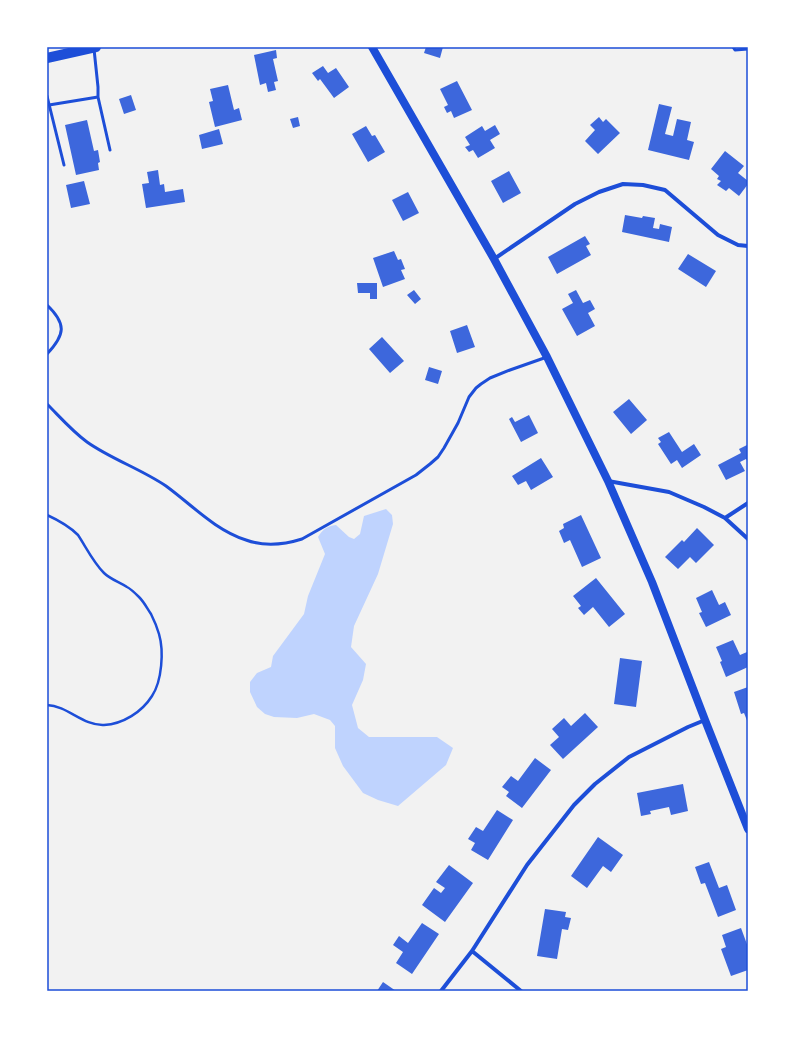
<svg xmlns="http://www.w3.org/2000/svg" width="795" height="1038" font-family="'Asap Condensed',sans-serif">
  <rect width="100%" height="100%" fill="#f2f2f2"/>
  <path fill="#bfd3fe" d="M 386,509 L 392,515 L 393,524 L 378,574 L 354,626 L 351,647 L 366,664 L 363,680 L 352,705 L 358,728 L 369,737 L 437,737 L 453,748 L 446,765 L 398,806 L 378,800 L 363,793 L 343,766 L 335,748 L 335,726 L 330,720 L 314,714 L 297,718 L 274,717 L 265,714 L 257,707 L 250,692 L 250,682 L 257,673 L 271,667 L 273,656 L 304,614 L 308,596 L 325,554 L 318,537 C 323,529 327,526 336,525 L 349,537 L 354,539 L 360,534 L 364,516 Z"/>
  <path fill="#3d67dc" d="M 426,47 L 443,47 L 440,58 L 424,53 Z
    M 276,50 L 277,58 L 273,59 L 278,81 L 274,82 L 276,90 L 268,92 L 266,83 L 260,85 L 254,55 Z
    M 323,66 L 328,73 L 336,68 L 349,87 L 334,98 L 320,79 L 318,81 L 312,73 Z
    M 457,81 L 472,110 L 454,118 L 451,111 L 447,113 L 444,107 L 448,105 L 440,89 Z
    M 228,85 L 234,110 L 239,108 L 242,120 L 215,127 L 209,102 L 213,101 L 210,89 Z
    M 131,95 L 136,110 L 124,114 L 119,99 Z
    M 659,104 L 672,107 L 665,134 L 673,136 L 677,119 L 691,122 L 687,140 L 694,142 L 689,160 L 648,150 Z
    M 298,117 L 300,126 L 293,128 L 290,119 Z
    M 599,117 L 603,122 L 606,119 L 620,133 L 598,154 L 585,141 L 595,130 L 590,125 Z
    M 87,120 L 94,151 L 98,150 L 100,162 L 98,163 L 99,170 L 76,175 L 65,125 Z
    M 495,125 L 500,134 L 490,140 L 495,148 L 478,158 L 473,150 L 469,152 L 465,147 L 470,145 L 465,137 L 482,126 L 485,131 Z
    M 366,126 L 372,136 L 375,135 L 385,152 L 368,162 L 352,134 Z
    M 219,129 L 223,144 L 202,149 L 199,135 Z
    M 725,151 L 744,166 L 738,173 L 748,181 L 748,184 L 739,196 L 729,188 L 726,191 L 717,185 L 721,181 L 717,179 L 719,176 L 711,169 Z
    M 158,170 L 160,185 L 164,184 L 165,192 L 183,189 L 185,202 L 146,208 L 142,184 L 149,183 L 147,172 Z
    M 509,171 L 521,193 L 503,203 L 491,181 Z
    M 84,181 L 90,204 L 71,208 L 66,185 Z
    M 408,192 L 419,213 L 403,221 L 392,200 Z
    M 625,215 L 642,218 L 643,216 L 655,218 L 653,228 L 659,229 L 660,224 L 672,227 L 669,242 L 622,232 Z
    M 585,236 L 590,244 L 586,246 L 591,255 L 557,274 L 548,257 Z
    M 394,251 L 398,260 L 401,259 L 405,269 L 401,270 L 405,279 L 383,287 L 373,258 Z
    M 688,254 L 716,271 L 706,287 L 678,269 Z
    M 357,283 L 377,283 L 377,299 L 370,299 L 370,293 L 358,293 Z
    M 414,290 L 421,299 L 415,304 L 407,295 Z
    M 576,290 L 583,303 L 590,300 L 595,309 L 588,313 L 595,326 L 577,336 L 562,309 L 573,303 L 568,294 Z
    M 467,325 L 475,347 L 457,353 L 450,331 Z
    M 382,337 L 404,361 L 390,373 L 369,349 Z
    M 429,367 L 442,371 L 438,384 L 425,380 Z
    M 629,399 L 647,420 L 631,434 L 613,412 Z
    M 529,415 L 538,433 L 521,442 L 509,419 L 512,417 L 515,422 Z
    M 669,432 L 682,452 L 694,444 L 701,455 L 682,468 L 677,460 L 671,464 L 658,444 L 661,442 L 658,438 Z
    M 747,445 L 748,447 L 748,462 L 746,459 L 740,462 L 745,471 L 726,480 L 718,465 L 741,453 L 739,449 Z
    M 541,458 L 553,477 L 531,490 L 526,481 L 518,485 L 512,476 Z
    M 581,515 L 601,558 L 582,567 L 570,540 L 564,543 L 559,531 L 564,528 L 563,524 Z
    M 697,528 L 714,545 L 696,563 L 690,557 L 678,569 L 665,557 L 682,540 L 684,542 Z
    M 596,578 L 625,614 L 609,627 L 593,607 L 584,615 L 578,608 L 581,606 L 573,596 Z
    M 712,590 L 719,605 L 725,602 L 731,615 L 706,627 L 699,613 L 702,612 L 696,598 Z
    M 733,640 L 740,655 L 747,652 L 748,654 L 748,667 L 726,677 L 720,662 L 722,661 L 716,647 Z
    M 620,658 L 642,661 L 636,707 L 614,704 Z
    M 748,687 L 748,723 L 744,713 L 741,714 L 734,692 Z
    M 585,713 L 598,727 L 563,759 L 550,745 L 559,737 L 552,729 L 564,718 L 571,726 Z
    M 535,758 L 551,770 L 522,808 L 506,796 L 509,792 L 502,787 L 511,776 L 518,781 Z
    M 683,784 L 688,811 L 671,815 L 669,807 L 650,811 L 651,814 L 641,816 L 637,793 Z
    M 497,810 L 513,820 L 488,860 L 471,850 L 475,843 L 468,839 L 476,827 L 483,831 Z
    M 598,837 L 623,855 L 611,872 L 603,866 L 587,888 L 571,876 Z
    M 709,862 L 719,888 L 727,885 L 736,910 L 718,917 L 705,883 L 701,884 L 695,867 Z
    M 449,865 L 473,883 L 445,922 L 422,905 L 434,888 L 441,893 L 445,888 L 436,882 Z
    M 545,909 L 566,912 L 565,917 L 571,918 L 568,930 L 562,929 L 557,959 L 537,956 Z
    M 422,923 L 439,934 L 412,974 L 396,963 L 403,952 L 393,945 L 399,936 L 408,943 Z
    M 741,928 L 748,947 L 748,970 L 731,976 L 721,949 L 726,947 L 722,935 Z
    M 383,982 L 396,991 L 377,991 Z"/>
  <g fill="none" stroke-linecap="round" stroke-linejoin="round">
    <path stroke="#1d4ed8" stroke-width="2.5" d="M 47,515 C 58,520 69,526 78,535 C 86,547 93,562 104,573 C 110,579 119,582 127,587 C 131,589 135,593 139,597 C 144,602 147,608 151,614 C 154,620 157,627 159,634 C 164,651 162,681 152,696 C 142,712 123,724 104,725 C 83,726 68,706 47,705"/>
    <path stroke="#1d4ed8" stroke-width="3" d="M 733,47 L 735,50 L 748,49
      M 94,49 L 98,87 L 98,97 L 110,150
      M 47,96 L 64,165
      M 49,105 L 98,97
      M 47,305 C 67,324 65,335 47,354
      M 47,404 C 60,417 72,431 87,442 C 111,459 141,469 166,486 C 192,505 215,530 246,540 C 265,547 283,545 302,539 L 416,475 L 430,464 L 438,457 L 444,448 L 458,423 L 469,397 L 476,388 L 481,384 L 490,378 L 510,370 L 547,357"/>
    <path stroke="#1d4ed8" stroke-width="4" d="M 494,259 L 575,204 L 599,192 L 623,184 L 643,185 L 665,190 L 718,235 L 738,245 L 748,246
      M 608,481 L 669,492 L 704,507 L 725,518 L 748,539
      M 725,518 L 748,503
      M 472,951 L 521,991
      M 441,991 L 472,951 L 527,865 L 574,805 L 595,784 L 629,757 L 688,727 L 705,720"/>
    <path stroke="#1d4ed8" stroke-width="8" d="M 372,47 L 494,259 L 547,357 L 608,481 L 652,582 L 705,720 L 748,829"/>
    <path stroke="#1d4ed8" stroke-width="10" d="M 47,58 L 96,47"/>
  </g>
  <rect width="795" height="1038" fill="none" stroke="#ffffff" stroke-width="96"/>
  <rect x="48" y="48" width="699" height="942" fill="none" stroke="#1d4ed8" stroke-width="1.5"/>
</svg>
